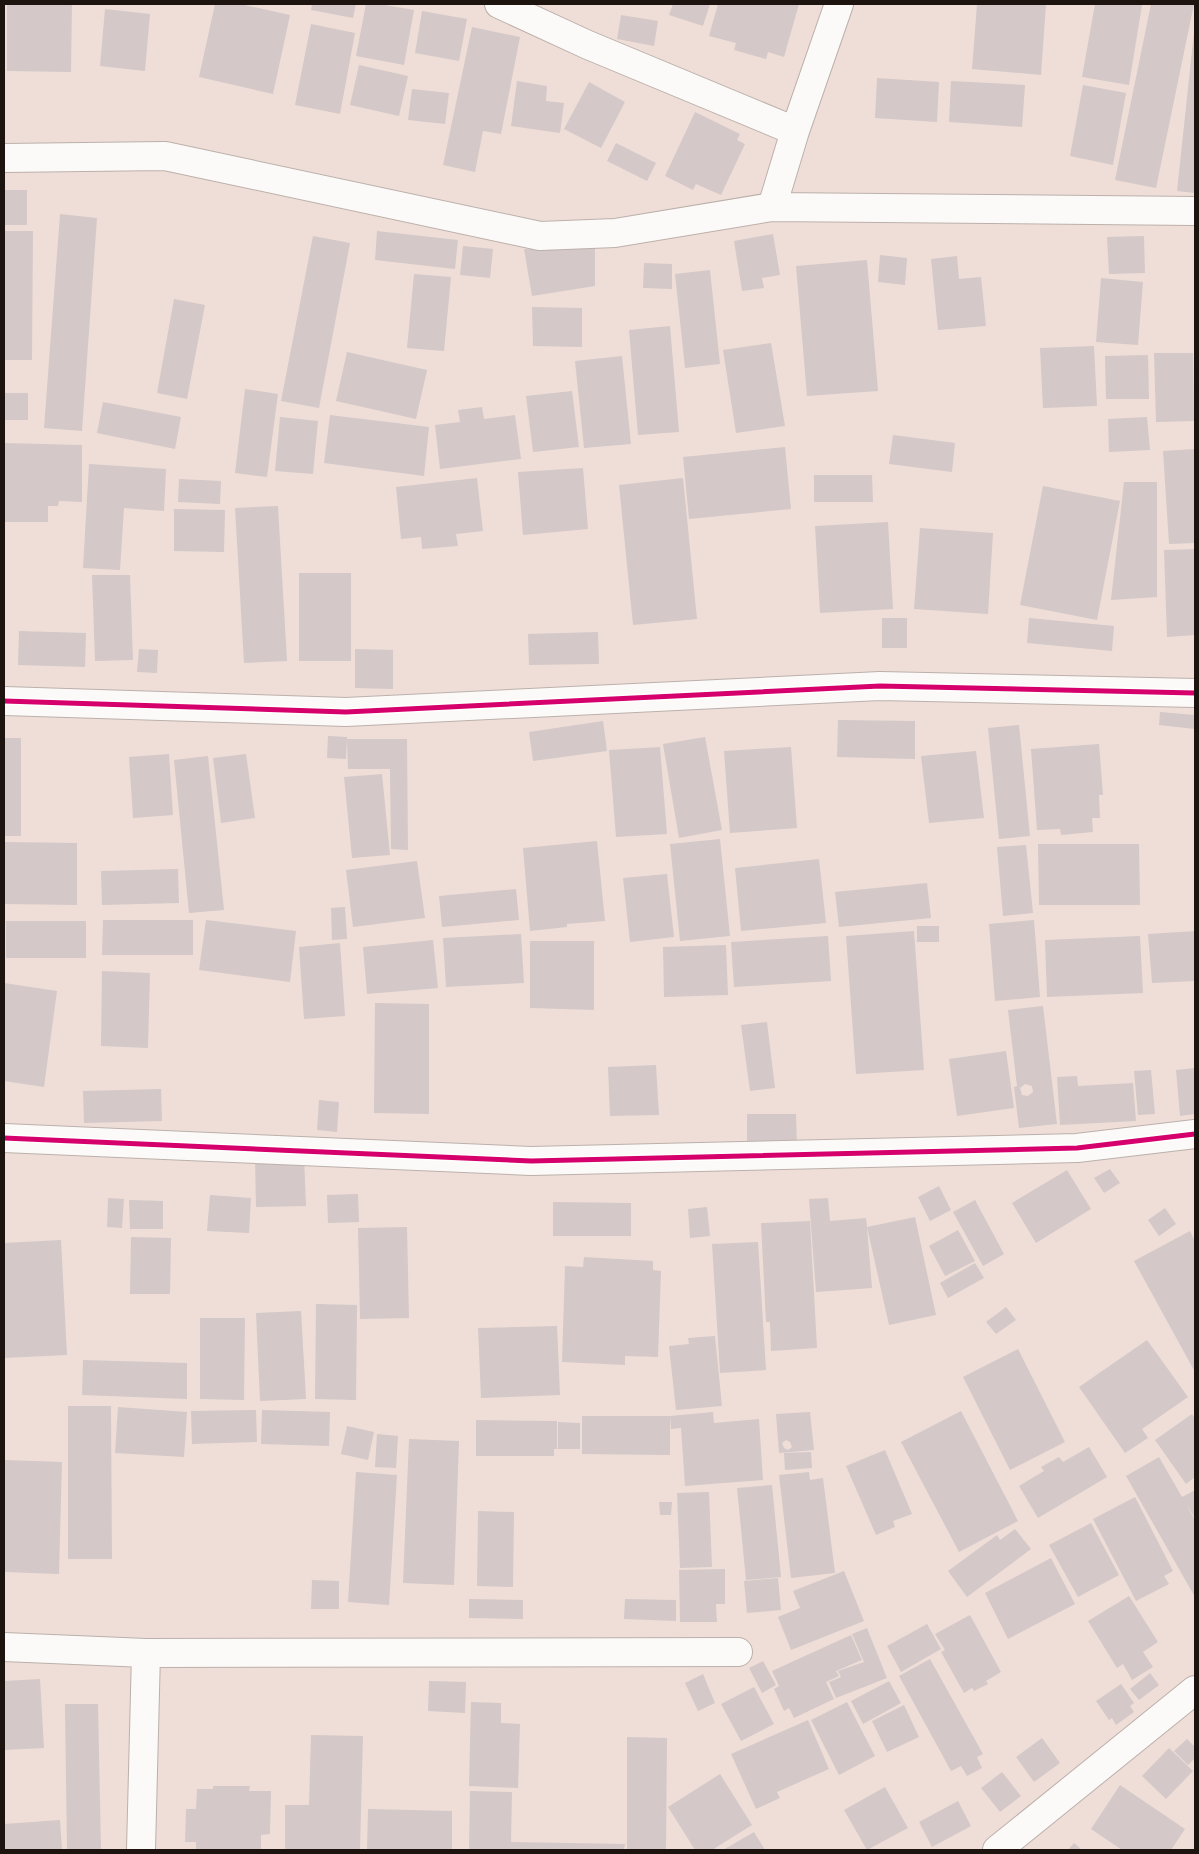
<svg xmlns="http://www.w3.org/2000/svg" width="1199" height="1854" font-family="Raleway,sans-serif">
  <rect width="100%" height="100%" fill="#eeded7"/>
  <path fill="#d4c8c8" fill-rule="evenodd" d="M 7,4 L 72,4 L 71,72 L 7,71 Z
    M 215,4 L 240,4 L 290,15 L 273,94 L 199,77 Z
    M 312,4 L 356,4 L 353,18 L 311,10 Z
    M 366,4 L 379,4 L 414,10 L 404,65 L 356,56 Z
    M 673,4 L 710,4 L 703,26 L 669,15 Z
    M 718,4 L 799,4 L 784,57 L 768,52 L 766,59 L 734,50 L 736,43 L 709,36 Z
    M 977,4 L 1046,4 L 1041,75 L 972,69 Z
    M 1095,4 L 1142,5 L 1129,85 L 1082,77 Z
    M 1151,4 L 1194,4 L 1156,188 L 1115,180 Z
    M 105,9 L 150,14 L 145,71 L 100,66 Z
    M 422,11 L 467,19 L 459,61 L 415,53 Z
    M 621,15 L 658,21 L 654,46 L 617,39 Z
    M 311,24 L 355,33 L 340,114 L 295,105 Z
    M 472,27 L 520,37 L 501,134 L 483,131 L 475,172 L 443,165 Z
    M 1194,32 L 1195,33 L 1195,193 L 1177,191 Z
    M 359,65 L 408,76 L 399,116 L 350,105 Z
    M 877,78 L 939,82 L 937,122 L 875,118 Z
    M 517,81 L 547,86 L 546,101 L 564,103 L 560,133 L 511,126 Z
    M 951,81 L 1025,85 L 1022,127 L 949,122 Z
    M 589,82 L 625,102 L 601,148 L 564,129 Z
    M 1083,85 L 1126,93 L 1113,165 L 1070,156 Z
    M 412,89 L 449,93 L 445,124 L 408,120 Z
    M 695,112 L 740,134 L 737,140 L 745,144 L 721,195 L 696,184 L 693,190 L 665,176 Z
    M 616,143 L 656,163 L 647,181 L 607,161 Z
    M 4,190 L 27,190 L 27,225 L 4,225 Z
    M 60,214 L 97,218 L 82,431 L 44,428 Z
    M 4,231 L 33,231 L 32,360 L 4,360 Z
    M 377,231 L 458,240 L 455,269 L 375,260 Z
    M 773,234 L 780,275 L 762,278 L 764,288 L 742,291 L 734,241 Z
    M 313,236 L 350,243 L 319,408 L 281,401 Z
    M 1144,236 L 1145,273 L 1109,274 L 1107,237 Z
    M 463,246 L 493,249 L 490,278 L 460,275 Z
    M 595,246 L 595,286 L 532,296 L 524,249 Z
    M 880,255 L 907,258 L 905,285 L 878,282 Z
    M 957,256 L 959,279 L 981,277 L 986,326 L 938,330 L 931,259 Z
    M 867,260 L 878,391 L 807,396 L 796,266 Z
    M 644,263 L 672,264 L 672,289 L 643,288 Z
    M 710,270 L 720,364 L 685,368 L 675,274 Z
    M 414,274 L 451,277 L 444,351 L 407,348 Z
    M 1101,278 L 1143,282 L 1138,345 L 1096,342 Z
    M 174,299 L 205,305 L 187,399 L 157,393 Z
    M 532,307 L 582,308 L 582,347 L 533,346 Z
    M 670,326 L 679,432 L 638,435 L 629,330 Z
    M 771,343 L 785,426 L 736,433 L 723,350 Z
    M 1094,346 L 1097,406 L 1043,408 L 1040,348 Z
    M 347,352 L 427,370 L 416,419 L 336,401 Z
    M 1154,353 L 1193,353 L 1194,421 L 1156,422 Z
    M 1148,355 L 1149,399 L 1106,399 L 1105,356 Z
    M 622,356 L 631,444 L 584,448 L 575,361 Z
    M 245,389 L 278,394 L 267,477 L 235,473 Z
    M 572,391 L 579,447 L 533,452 L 526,396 Z
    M 4,393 L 28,393 L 28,420 L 4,420 Z
    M 103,402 L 181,417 L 175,449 L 97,433 Z
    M 482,407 L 484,419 L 515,415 L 521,459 L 440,469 L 435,425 L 460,422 L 458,410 Z
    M 330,415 L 429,427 L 424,476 L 324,463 Z
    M 280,417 L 318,421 L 313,474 L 275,471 Z
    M 1147,417 L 1150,450 L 1109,452 L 1108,419 Z
    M 893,435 L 955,443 L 952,472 L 889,464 Z
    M 4,443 L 82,445 L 82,502 L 59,501 L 58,506 L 48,506 L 48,522 L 4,522 Z
    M 785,447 L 791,509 L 689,519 L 683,457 Z
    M 1195,449 L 1195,543 L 1169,544 L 1163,451 Z
    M 89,464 L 166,469 L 164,511 L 124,508 L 120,570 L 83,568 Z
    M 583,468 L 588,529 L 523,535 L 518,472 Z
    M 814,475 L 872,475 L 873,502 L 814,502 Z
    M 477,478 L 483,531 L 456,534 L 458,546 L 422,549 L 421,537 L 401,539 L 396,487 Z
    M 683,478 L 697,619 L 633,625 L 619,485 Z
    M 179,479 L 221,481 L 220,504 L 178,502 Z
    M 1124,482 L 1157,482 L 1157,597 L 1111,600 Z
    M 1043,486 L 1120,501 L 1097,620 L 1020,605 Z
    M 278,506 L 287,661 L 244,663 L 235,508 Z
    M 174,509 L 225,510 L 224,552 L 174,551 Z
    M 888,522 L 893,609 L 820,613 L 815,526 Z
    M 920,528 L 993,533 L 988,614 L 914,609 Z
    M 1195,549 L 1195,635 L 1167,637 L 1164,550 Z
    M 299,573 L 351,573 L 351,661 L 299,661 Z
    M 92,575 L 130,575 L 133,660 L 95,661 Z
    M 882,618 L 907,618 L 907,648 L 882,648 Z
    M 1029,618 L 1114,626 L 1112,651 L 1027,643 Z
    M 19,631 L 86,633 L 85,667 L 18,665 Z
    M 598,632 L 599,664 L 529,665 L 528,634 Z
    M 139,649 L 158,650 L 157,673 L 137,672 Z
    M 355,649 L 393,650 L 393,689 L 355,688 Z
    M 1160,712 L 1195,715 L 1195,729 L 1159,725 Z
    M 838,720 L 915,721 L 915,759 L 837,757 Z
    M 603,721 L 607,751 L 533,761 L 529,732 Z
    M 1019,725 L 1030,836 L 999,839 L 988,728 Z
    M 328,736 L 347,737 L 346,759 L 327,758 Z
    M 705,737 L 722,830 L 679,838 L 663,744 Z
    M 4,738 L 21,738 L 21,836 L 4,836 Z
    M 347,739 L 407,739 L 408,850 L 391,849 L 390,769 L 348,769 Z
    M 1099,744 L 1103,795 L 1099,795 L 1100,818 L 1092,818 L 1093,832 L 1061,835 L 1060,829 L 1037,830 L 1031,749 Z
    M 660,747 L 667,834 L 616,837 L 609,750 Z
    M 791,747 L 797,828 L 730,833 L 724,751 Z
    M 976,751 L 984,818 L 929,823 L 921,756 Z
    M 169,754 L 173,815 L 133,818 L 129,757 Z
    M 246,754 L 255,818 L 221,823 L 213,758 Z
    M 208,756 L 224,910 L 189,913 L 174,760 Z
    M 382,774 L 390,855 L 352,858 L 344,777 Z
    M 720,839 L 730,936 L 680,941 L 670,844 Z
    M 597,841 L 605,921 L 567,924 L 567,927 L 530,931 L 523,848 Z
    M 4,842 L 77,843 L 77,905 L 4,904 Z
    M 1038,844 L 1139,844 L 1140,905 L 1039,905 Z
    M 1026,845 L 1033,913 L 1003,916 L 997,847 Z
    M 819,859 L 826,923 L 741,931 L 735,868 Z
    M 417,861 L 425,918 L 353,927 L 346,870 Z
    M 178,869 L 179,903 L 102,905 L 101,871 Z
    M 667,874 L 674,937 L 630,942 L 623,878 Z
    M 927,883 L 931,918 L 839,927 L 835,892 Z
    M 516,889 L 519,920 L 442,927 L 439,896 Z
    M 345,907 L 347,939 L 332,940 L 331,908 Z
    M 103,920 L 193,920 L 193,955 L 102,955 Z
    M 206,920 L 296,931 L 290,982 L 199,970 Z
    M 1034,920 L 1040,997 L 995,1001 L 989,924 Z
    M 6,921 L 86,921 L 86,958 L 6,958 Z
    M 917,926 L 939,926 L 939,942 L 917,942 Z
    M 914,931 L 924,1070 L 856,1074 L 846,936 Z
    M 1195,931 L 1195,981 L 1152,983 L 1148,934 Z
    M 521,934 L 524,983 L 446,987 L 443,938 Z
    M 828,936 L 831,981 L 734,987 L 731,942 Z
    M 1140,936 L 1143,993 L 1047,997 L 1045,940 Z
    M 433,940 L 438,988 L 367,994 L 363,947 Z
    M 530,941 L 594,941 L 594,1010 L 530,1008 Z
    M 340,943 L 345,1016 L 304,1019 L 299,947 Z
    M 726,945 L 728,995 L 664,997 L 663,947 Z
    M 102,971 L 150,973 L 148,1048 L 101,1046 Z
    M 4,983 L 57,991 L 44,1087 L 4,1081 Z
    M 375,1003 L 429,1004 L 429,1114 L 374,1113 Z
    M 1043,1006 L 1057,1124 L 1019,1128 L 1014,1087 L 1017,1086 L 1008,1010 ZM 1025,1084 L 1032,1086 L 1033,1092 L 1028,1096 L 1022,1095 L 1020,1088 Z
    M 767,1022 L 775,1088 L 750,1091 L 741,1025 Z
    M 1006,1051 L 1014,1108 L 957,1116 L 949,1059 Z
    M 656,1065 L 659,1115 L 610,1116 L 608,1067 Z
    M 1195,1068 L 1195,1114 L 1180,1116 L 1176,1070 Z
    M 1151,1070 L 1155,1114 L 1138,1115 L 1134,1071 Z
    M 1077,1076 L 1078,1086 L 1133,1083 L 1136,1121 L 1060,1125 L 1057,1077 Z
    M 161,1089 L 162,1121 L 84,1123 L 83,1091 Z
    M 319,1100 L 339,1102 L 337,1132 L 317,1130 Z
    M 747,1114 L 796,1114 L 797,1148 L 747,1143 Z
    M 304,1156 L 306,1206 L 256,1207 L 255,1157 Z
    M 1110,1169 L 1120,1183 L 1104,1193 L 1094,1178 Z
    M 1067,1170 L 1091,1209 L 1036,1243 L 1012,1203 Z
    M 939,1186 L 951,1210 L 930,1221 L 918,1197 Z
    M 358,1194 L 359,1222 L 328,1223 L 327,1195 Z
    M 210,1195 L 251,1198 L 249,1233 L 207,1231 Z
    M 108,1198 L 124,1199 L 122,1228 L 107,1227 Z
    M 828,1198 L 830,1221 L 866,1218 L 867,1227 L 915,1217 L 936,1315 L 889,1325 L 867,1227 L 872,1288 L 816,1292 L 809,1199 Z
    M 129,1200 L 163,1201 L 163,1229 L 130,1229 Z
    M 975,1200 L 1004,1254 L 983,1266 L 953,1212 Z
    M 553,1202 L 631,1203 L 631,1236 L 553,1236 Z
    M 707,1207 L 710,1236 L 690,1238 L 688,1209 Z
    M 1165,1208 L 1176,1224 L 1159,1236 L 1148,1220 Z
    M 810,1221 L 817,1348 L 771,1351 L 770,1322 L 766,1322 L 761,1223 Z
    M 407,1227 L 409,1318 L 360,1319 L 358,1228 Z
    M 958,1230 L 975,1261 L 945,1276 L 929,1246 Z
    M 1190,1231 L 1195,1241 L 1195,1372 L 1134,1261 Z
    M 131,1237 L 171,1238 L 170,1294 L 130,1294 Z
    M 61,1240 L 67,1355 L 4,1358 L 4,1243 Z
    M 758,1242 L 766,1370 L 720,1373 L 712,1244 Z
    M 584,1257 L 653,1261 L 653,1270 L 661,1271 L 658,1357 L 625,1356 L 625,1365 L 562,1362 L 565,1266 L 583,1267 Z
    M 975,1263 L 984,1278 L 948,1298 L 940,1283 Z
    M 316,1304 L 357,1305 L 356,1400 L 315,1399 Z
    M 1006,1307 L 1016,1320 L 996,1334 L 986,1322 Z
    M 301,1311 L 306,1399 L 260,1401 L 256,1313 Z
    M 200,1318 L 245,1318 L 244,1400 L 200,1399 Z
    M 557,1326 L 560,1395 L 481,1398 L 478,1328 Z
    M 715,1336 L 722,1406 L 676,1410 L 669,1346 L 689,1344 L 688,1338 Z
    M 1147,1340 L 1188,1397 L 1142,1429 L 1148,1438 L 1125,1453 L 1079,1387 Z
    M 1018,1349 L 1065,1442 L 1010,1470 L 963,1377 Z
    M 83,1360 L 187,1363 L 187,1399 L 82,1395 Z
    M 68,1406 L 111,1406 L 112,1559 L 68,1559 Z
    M 118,1407 L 187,1412 L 184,1457 L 115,1453 Z
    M 256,1410 L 257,1442 L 192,1444 L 191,1411 Z
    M 262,1410 L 330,1412 L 329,1446 L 261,1444 Z
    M 961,1411 L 1018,1521 L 959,1552 L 901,1442 Z
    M 713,1412 L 714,1423 L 759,1419 L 763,1480 L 685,1486 L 681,1428 L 671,1429 L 670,1416 Z
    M 810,1412 L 814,1450 L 779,1453 L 776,1414 ZM 786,1440 L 790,1442 L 792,1447 L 788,1450 L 784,1448 L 782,1443 Z
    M 1192,1414 L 1195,1419 L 1195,1477 L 1186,1484 L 1155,1440 Z
    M 582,1416 L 670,1416 L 670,1455 L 582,1454 Z
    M 476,1420 L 557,1421 L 557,1449 L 554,1449 L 554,1456 L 476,1456 Z
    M 558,1422 L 580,1423 L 580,1449 L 558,1449 Z
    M 347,1426 L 374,1432 L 368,1460 L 341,1454 Z
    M 377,1434 L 398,1436 L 396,1468 L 375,1467 Z
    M 409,1439 L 459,1441 L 454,1585 L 403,1583 Z
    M 1089,1447 L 1107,1477 L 1038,1518 L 1019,1486 L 1044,1471 L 1041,1467 L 1059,1457 L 1063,1462 Z
    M 885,1450 L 912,1514 L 893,1521 L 895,1527 L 876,1535 L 846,1466 Z
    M 811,1452 L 812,1468 L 785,1470 L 784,1453 Z
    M 1159,1457 L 1182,1497 L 1195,1490 L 1195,1518 L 1186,1504 L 1195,1520 L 1195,1597 L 1126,1476 Z
    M 4,1460 L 62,1462 L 59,1574 L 4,1572 Z
    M 356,1472 L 397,1475 L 389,1605 L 348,1602 Z
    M 809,1472 L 810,1480 L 823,1478 L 835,1573 L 791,1578 L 779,1475 Z
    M 772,1485 L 781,1577 L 746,1580 L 737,1488 Z
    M 709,1492 L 712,1567 L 680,1568 L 677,1493 Z
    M 1135,1497 L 1173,1571 L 1164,1576 L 1169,1584 L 1136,1601 L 1093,1519 Z
    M 659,1502 L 672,1502 L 671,1515 L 660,1515 Z
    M 478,1511 L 514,1512 L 513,1587 L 477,1586 Z
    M 1091,1523 L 1119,1575 L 1078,1597 L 1049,1545 Z
    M 1015,1529 L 1031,1549 L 967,1597 L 948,1571 L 997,1535 L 1000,1540 Z
    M 1051,1558 L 1075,1604 L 1008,1639 L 985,1593 Z
    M 725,1569 L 725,1604 L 716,1604 L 717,1622 L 680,1622 L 679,1570 Z
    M 844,1571 L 864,1621 L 791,1650 L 778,1617 L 800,1608 L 793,1591 Z
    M 778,1578 L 781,1610 L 747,1613 L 744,1581 Z
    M 312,1580 L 339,1581 L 339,1609 L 311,1609 Z
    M 1129,1596 L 1158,1642 L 1143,1652 L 1153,1667 L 1132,1680 L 1123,1664 L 1117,1668 L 1088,1621 Z
    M 469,1599 L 523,1600 L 523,1619 L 469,1618 Z
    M 625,1599 L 676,1600 L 676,1621 L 624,1619 Z
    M 970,1615 L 1001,1672 L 986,1681 L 988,1684 L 974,1691 L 972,1688 L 964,1693 L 941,1652 L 945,1650 L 935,1634 Z
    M 927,1624 L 941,1649 L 901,1672 L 887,1646 Z
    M 867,1628 L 887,1678 L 836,1698 L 829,1682 L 841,1677 L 838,1671 L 864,1662 L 852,1634 Z
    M 851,1635 L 862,1660 L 836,1671 L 839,1676 L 826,1682 L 834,1699 L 794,1718 L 789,1708 L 784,1711 L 774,1689 L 779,1686 L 772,1671 Z
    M 930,1659 L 983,1754 L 977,1757 L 982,1768 L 967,1776 L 961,1766 L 951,1771 L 899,1676 Z
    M 763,1661 L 776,1685 L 762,1693 L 749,1668 Z
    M 1150,1673 L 1159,1685 L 1139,1700 L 1130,1689 Z
    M 703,1674 L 715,1703 L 698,1711 L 685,1683 Z
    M 40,1679 L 44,1748 L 4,1750 L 4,1681 Z
    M 429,1681 L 466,1682 L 465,1713 L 428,1711 Z
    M 889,1681 L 901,1703 L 863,1724 L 851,1701 Z
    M 1121,1684 L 1134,1703 L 1130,1706 L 1134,1712 L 1116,1725 L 1112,1718 L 1109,1720 L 1096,1701 Z
    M 754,1687 L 774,1724 L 741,1741 L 721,1704 Z
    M 471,1702 L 501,1703 L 501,1723 L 520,1724 L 518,1788 L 469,1786 Z
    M 847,1702 L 875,1756 L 839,1775 L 811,1720 Z
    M 65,1704 L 98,1704 L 101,1850 L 67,1850 Z
    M 904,1705 L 919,1737 L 887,1752 L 872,1721 Z
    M 808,1720 L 829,1769 L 777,1792 L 780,1798 L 756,1809 L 731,1754 Z
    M 311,1735 L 363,1736 L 360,1850 L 285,1850 L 285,1805 L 309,1805 Z
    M 627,1737 L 667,1738 L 666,1850 L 627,1850 Z
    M 1042,1738 L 1060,1763 L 1034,1782 L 1016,1757 Z
    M 1187,1739 L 1195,1747 L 1195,1758 L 1188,1765 L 1174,1751 Z
    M 1169,1748 L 1193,1771 L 1166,1799 L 1142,1776 Z
    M 1002,1772 L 1021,1796 L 1000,1812 L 981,1788 Z
    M 720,1774 L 752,1825 L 712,1850 L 695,1850 L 668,1807 Z
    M 1120,1785 L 1185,1829 L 1171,1850 L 1122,1850 L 1091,1829 Z
    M 213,1786 L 250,1786 L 249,1791 L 271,1791 L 270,1834 L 261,1835 L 261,1850 L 196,1850 L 196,1842 L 185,1842 L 186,1809 L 196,1809 L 197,1789 L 213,1789 Z
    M 885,1787 L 908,1828 L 867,1850 L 844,1810 Z
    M 470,1791 L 512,1792 L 511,1842 L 625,1844 L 624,1850 L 469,1850 Z
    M 958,1801 L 971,1826 L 932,1847 L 919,1822 Z
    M 368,1809 L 452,1811 L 452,1850 L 367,1850 Z
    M 60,1820 L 62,1850 L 4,1850 L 4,1824 Z
    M 754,1832 L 765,1850 L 723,1850 Z
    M 1074,1843 L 1082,1850 L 1068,1850 Z"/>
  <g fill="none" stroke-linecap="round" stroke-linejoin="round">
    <defs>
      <path id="minor" d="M 499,4 L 588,45 L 795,131
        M 4,158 L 165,156 L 540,236 L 615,233 L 772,207 L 795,131 L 839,4
        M 772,207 L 1195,211
        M 4,701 L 346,712 L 880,686 L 1195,693
        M 4,1138 L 531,1161 L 1077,1148 L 1195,1134
        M 4,1647 L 146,1653 L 141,1850
        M 146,1653 L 738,1652
        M 997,1850 L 1195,1690"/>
    </defs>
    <use href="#minor" stroke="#bcb0ab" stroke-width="30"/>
    <use href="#minor" stroke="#fcfaf9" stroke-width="28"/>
    <defs>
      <path id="cycleway" d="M 4,701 L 346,712 L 880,686 L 1195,693
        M 4,1138 L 531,1161 L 1077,1148 L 1195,1134"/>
    </defs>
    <use href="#cycleway" stroke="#fff" stroke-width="8"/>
    <use href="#cycleway" stroke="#d6006c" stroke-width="5"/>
  </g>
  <rect width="1199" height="1854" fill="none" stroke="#1d130f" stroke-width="10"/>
</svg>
